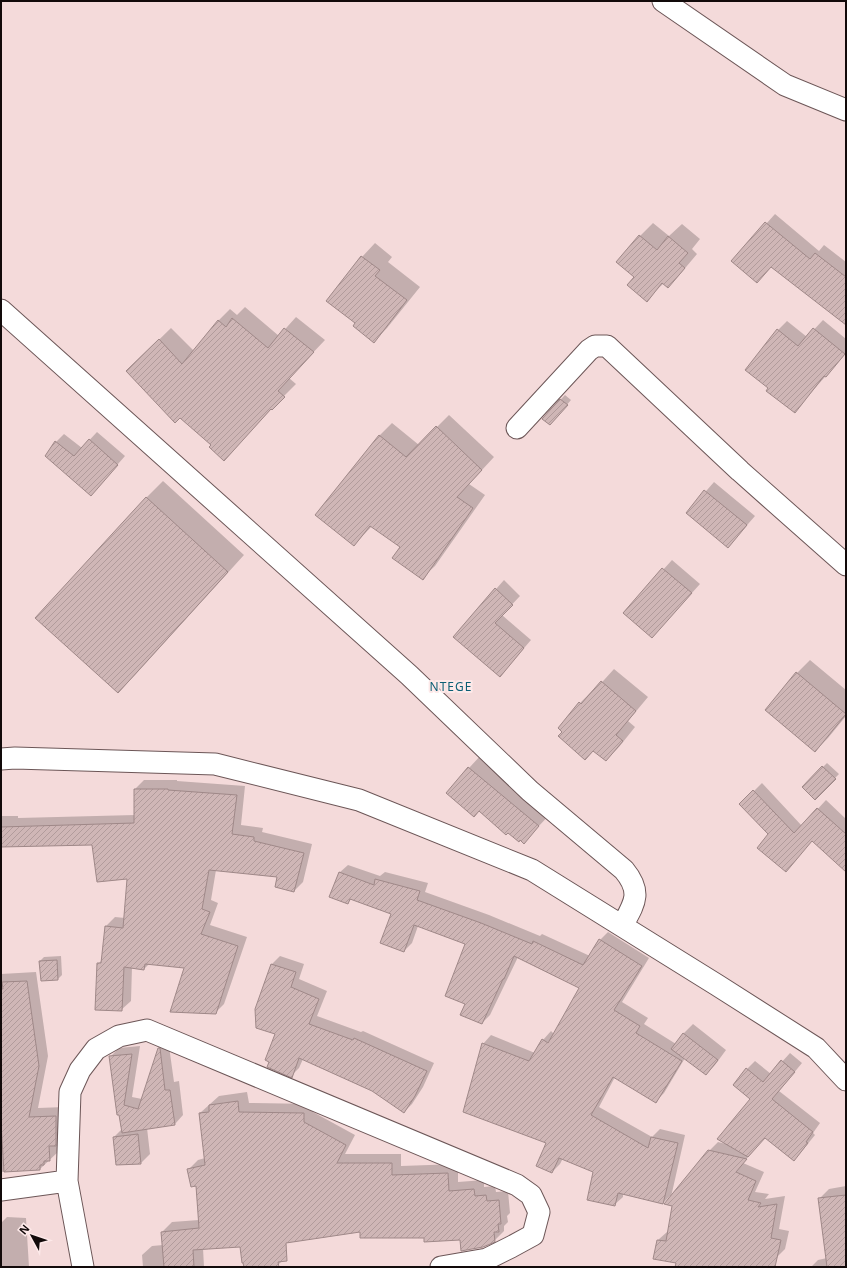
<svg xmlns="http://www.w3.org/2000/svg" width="847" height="1268" font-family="'Noto Sans',sans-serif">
  <defs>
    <pattern id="building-hatch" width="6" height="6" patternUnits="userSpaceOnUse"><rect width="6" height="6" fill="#cfb6b6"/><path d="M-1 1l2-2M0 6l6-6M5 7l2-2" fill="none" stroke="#b19b9b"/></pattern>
  </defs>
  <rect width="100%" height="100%" fill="#f4dada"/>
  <path fill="#0003" d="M 775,214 L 819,251 L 824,245 L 846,262 L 846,312 L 771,266 L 733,261 Z
    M 653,223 L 669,236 L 682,224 L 700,239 L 692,249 L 697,254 L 681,273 L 668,286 L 664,283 L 646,300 L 635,277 L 640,236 Z
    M 375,243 L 392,257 L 388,262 L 420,287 L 387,328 L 374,341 L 356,323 L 328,301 L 362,257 Z
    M 245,307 L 279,336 L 296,317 L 325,340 L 289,378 L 296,384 L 272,408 L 236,447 L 212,445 L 127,371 L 171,328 L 194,351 L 218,321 L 230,309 L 237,315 Z
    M 823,320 L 846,339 L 846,353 L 794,412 L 769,388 L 747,370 L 778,330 L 787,321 L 807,337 Z
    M 565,395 L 571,400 L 554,420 L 543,418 Z
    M 449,415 L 494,457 L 469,484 L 485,495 L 435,566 L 422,578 L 402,546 L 372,526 L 354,545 L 379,436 L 392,423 L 419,445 Z
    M 97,432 L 125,456 L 98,487 L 56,442 L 64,434 L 82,448 Z
    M 163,481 L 244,555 L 135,675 L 118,692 L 146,498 Z
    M 714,482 L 755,516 L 728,547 L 687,513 Z
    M 672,560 L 700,584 L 652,637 L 624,613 Z
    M 504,580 L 520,596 L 502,615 L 531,640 L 500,676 L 454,637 Z
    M 810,660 L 846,690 L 846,716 L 828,738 L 815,751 L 797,673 Z
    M 614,669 L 648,697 L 628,721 L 635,727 L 619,747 L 606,760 L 580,703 L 593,690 L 594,691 Z
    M 482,754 L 552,812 L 524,842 L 479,810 L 448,793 L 469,768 Z
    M 827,763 L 839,774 L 815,799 L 803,787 Z
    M 144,780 L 177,780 L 177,781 L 245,786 L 241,825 L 263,828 L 262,832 L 312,844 L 303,882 L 294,891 L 279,876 L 216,870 L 211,900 L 218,903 L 210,925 L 247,937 L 224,1004 L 215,1013 L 186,967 L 149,964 L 144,969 L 132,967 L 131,1001 L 121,1010 L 98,964 L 102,960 L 106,926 L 115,917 L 125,918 L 128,877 L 93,844 L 1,846 L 1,816 L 18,816 L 18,818 L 135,815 L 135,789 Z
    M 762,783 L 802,826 L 826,800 L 846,819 L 846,871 L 813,840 L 770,834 L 741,804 Z
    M 348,865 L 380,876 L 385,872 L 428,883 L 425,892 L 489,915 L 540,936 L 542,934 L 590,956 L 600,940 L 608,932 L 649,958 L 622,1002 L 648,1018 L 644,1024 L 676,1044 L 684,1033 L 693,1024 L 726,1050 L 715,1065 L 706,1074 L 685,1058 L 664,1093 L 656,1101 L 615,1077 L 599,1107 L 652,1137 L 660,1129 L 685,1135 L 671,1197 L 670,1196 L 663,1203 L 623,1193 L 623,1197 L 614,1205 L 594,1172 L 563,1158 L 560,1164 L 552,1172 L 548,1143 L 483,1044 L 491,1035 L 535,1053 L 543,1040 L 551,1031 L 554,1034 L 581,987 L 518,957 L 490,1015 L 482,1023 L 466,1004 L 467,943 L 418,926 L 412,943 L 404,951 L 393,913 L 352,898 L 348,903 L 339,873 Z
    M 61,956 L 62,975 L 58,979 L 40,961 L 44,957 Z
    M 280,956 L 304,964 L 299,979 L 327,991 L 317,1016 L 361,1032 L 363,1031 L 434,1063 L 423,1087 L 412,1104 L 404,1112 L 372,1090 L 303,1059 L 299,1068 L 291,1076 L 276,1033 L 256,1009 L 272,964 Z
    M 36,972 L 48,1056 L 38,1108 L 65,1107 L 59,1151 L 40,1169 L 1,1172 L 1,974 Z
    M 168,1039 L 174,1082 L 179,1081 L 183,1115 L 175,1124 L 147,1128 L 150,1154 L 141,1163 L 114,1137 L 122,1129 L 110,1057 L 119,1048 L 140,1046 L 132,1097 L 142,1099 L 159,1048 Z
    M 790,1053 L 802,1063 L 779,1091 L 820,1123 L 813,1133 L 815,1135 L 802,1151 L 794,1160 L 765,1137 L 743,1163 L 764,1172 L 755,1192 L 769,1194 L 765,1199 L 785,1196 L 779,1229 L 789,1231 L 785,1249 L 777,1257 L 733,1267 L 676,1267 L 677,1262 L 654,1258 L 658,1240 L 667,1232 L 668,1232 L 709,1151 L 718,1142 L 726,1144 L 752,1099 L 747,1069 L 755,1061 L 771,1074 Z
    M 247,1092 L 249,1103 L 313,1104 L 313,1112 L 355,1135 L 345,1154 L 401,1154 L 401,1166 L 458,1164 L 458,1182 L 484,1180 L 484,1187 L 495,1186 L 496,1192 L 508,1191 L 510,1213 L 507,1216 L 508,1222 L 504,1226 L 504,1231 L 494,1241 L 425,1237 L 361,1231 L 283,1243 L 284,1259 L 276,1267 L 245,1267 L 241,1245 L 203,1248 L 204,1267 L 143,1267 L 142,1255 L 152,1246 L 163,1245 L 162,1232 L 172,1222 L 199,1220 L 196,1185 L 188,1170 L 198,1160 L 205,1158 L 200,1113 L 219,1096 Z
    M 846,1186 L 846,1267 L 811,1267 L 818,1260 L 827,1258 L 819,1199 L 829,1189 Z
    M 7,1217 L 26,1218 L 29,1267 L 1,1267 L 1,1223 Z"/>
  <path fill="url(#building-hatch)" stroke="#9f8888" d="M 765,222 L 810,259 L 815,253 L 846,277 L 846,325 L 771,267 L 757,283 L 731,261 Z
    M 639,235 L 657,250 L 668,236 L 688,253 L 679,263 L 685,268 L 668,288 L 662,283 L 647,302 L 627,285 L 634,277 L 616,262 Z
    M 361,256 L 380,270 L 375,276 L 407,300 L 374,343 L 353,326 L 355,323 L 326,301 Z
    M 232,318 L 268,348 L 284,328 L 314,352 L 278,391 L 285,397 L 272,410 L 271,409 L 224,461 L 209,447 L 211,445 L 180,418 L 175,423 L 126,371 L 159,339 L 182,364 L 218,320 L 226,327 Z
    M 813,328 L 845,354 L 826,377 L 824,376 L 795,413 L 766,391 L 768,388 L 745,370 L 777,329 L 798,346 Z
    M 560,399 L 568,405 L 550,425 L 542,419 Z
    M 436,426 L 482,470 L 457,497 L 473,508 L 423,580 L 392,558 L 400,547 L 370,526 L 354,546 L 315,515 L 379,435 L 406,457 Z
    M 89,439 L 118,465 L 91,496 L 45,456 L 55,441 L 74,456 Z
    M 704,490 L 747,525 L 728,548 L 686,513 Z
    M 146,497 L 228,572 L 118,693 L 35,618 Z
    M 662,568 L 692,593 L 652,638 L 623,613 Z
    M 495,588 L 513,605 L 495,623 L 524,648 L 500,677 L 453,637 Z
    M 796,672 L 846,714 L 815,752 L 765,710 Z
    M 601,681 L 636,711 L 616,735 L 623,741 L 606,761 L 593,751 L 585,760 L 558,736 L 562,732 L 558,728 L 579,702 L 581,704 Z
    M 822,766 L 836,779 L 815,800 L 802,787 Z
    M 468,767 L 539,826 L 524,844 L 520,840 L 519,842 L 508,833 L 506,835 L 479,811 L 474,817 L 446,793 Z
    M 134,789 L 168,789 L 168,790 L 237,795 L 232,834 L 254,837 L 254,841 L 304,853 L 294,892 L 275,887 L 277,877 L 209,870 L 202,909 L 210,912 L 201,934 L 238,946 L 216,1014 L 170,1012 L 184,968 L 145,964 L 144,970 L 124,967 L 122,1011 L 95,1010 L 97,963 L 101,963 L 105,926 L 123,928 L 127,879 L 97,882 L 92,845 L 1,847 L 1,827 L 134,823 Z
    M 753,790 L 794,833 L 817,808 L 846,834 L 846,872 L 812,841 L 786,872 L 757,848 L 768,834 L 739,804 Z
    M 339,872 L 374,885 L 375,879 L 420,891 L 417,900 L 481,923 L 532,944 L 533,941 L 583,965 L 599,939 L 642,966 L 614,1010 L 640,1026 L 636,1033 L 682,1061 L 656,1103 L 613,1077 L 591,1115 L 648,1148 L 651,1137 L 678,1143 L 663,1204 L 618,1193 L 615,1206 L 587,1200 L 593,1172 L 559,1158 L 552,1173 L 536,1166 L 546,1143 L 463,1112 L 482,1043 L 529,1061 L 542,1039 L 548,1043 L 579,988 L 514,956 L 504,979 L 503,979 L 482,1024 L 460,1015 L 465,1004 L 445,996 L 465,944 L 414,925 L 404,952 L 380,943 L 391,914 L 350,899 L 348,904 L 329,897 Z
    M 57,960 L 58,980 L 41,981 L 39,961 Z
    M 271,964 L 296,972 L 291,987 L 319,999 L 309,1024 L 353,1040 L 354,1038 L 427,1071 L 415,1096 L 404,1113 L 372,1091 L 299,1058 L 292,1078 L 267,1067 L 269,1062 L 265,1060 L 275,1034 L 256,1028 L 255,1009 Z
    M 27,981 L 39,1066 L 29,1117 L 56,1116 L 56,1146 L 49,1146 L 50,1161 L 44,1161 L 44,1165 L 40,1165 L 40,1170 L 4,1172 L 1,1123 L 1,989 L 3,989 L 2,982 Z
    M 683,1033 L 718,1060 L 706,1075 L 671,1049 Z
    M 158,1048 L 160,1048 L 165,1090 L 170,1090 L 175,1125 L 122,1133 L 119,1115 L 117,1115 L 109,1056 L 132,1054 L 124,1105 L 138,1109 Z
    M 781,1060 L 795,1072 L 772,1099 L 813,1132 L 806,1142 L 808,1143 L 794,1161 L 765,1138 L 748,1157 L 717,1139 L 750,1099 L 733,1085 L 746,1068 L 763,1082 Z
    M 238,1101 L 239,1112 L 304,1113 L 304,1122 L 346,1145 L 337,1163 L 392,1163 L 392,1175 L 448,1173 L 449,1191 L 474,1189 L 475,1196 L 486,1195 L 487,1201 L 499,1200 L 501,1224 L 498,1224 L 499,1232 L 494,1232 L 495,1242 L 483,1247 L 461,1251 L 460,1240 L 424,1242 L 424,1238 L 360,1238 L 360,1232 L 286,1243 L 287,1261 L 278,1262 L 279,1267 L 244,1267 L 243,1263 L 242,1263 L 240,1247 L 193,1250 L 194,1267 L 164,1267 L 161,1232 L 199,1228 L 196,1186 L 191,1187 L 187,1169 L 205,1165 L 199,1113 L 209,1112 L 209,1105 Z
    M 138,1134 L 141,1164 L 116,1165 L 113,1137 Z
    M 708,1150 L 747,1159 L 736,1172 L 756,1181 L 748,1200 L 761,1203 L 758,1207 L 777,1204 L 771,1238 L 781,1240 L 775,1267 L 675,1267 L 676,1263 L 653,1259 L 657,1240 L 666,1241 L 672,1206 L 664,1204 Z
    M 846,1195 L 846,1267 L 827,1267 L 818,1198 Z"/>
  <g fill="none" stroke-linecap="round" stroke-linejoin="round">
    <defs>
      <path id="minor" d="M 663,1 L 785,85 L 846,110
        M 1,310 L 409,675 L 530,791 L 624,870 C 643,893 634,904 622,926
        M 517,428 L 589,350 L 595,346 L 607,346 L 740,471 L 846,565
        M 1,759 L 15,758 L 215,764 L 359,800 L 532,870 L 717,985 L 816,1048 L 846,1080
        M 1,1190 L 67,1181
        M 83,1267 L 67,1181 L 70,1092 L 80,1070 L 96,1049 L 119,1036 L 147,1030 L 517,1185 L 531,1195 L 539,1212 L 533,1235 L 511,1247 L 487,1259 L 441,1267"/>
    </defs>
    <use href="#minor" stroke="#6c5657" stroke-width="23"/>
    <use href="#minor" stroke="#fff" stroke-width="21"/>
  </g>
  <g text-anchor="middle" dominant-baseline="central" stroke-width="4" stroke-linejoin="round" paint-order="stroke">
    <g font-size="12" letter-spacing="1" fill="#0b5f75" stroke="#fde9e9">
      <text x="451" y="686">NTEGE</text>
    </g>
  </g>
  <rect width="847" height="1268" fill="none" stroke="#120a0a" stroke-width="4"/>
  <g transform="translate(32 1236) rotate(310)" stroke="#fde9e9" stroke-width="3" paint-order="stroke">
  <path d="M0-3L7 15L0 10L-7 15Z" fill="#120a0a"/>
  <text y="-6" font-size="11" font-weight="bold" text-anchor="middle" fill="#120a0a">N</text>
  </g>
</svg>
